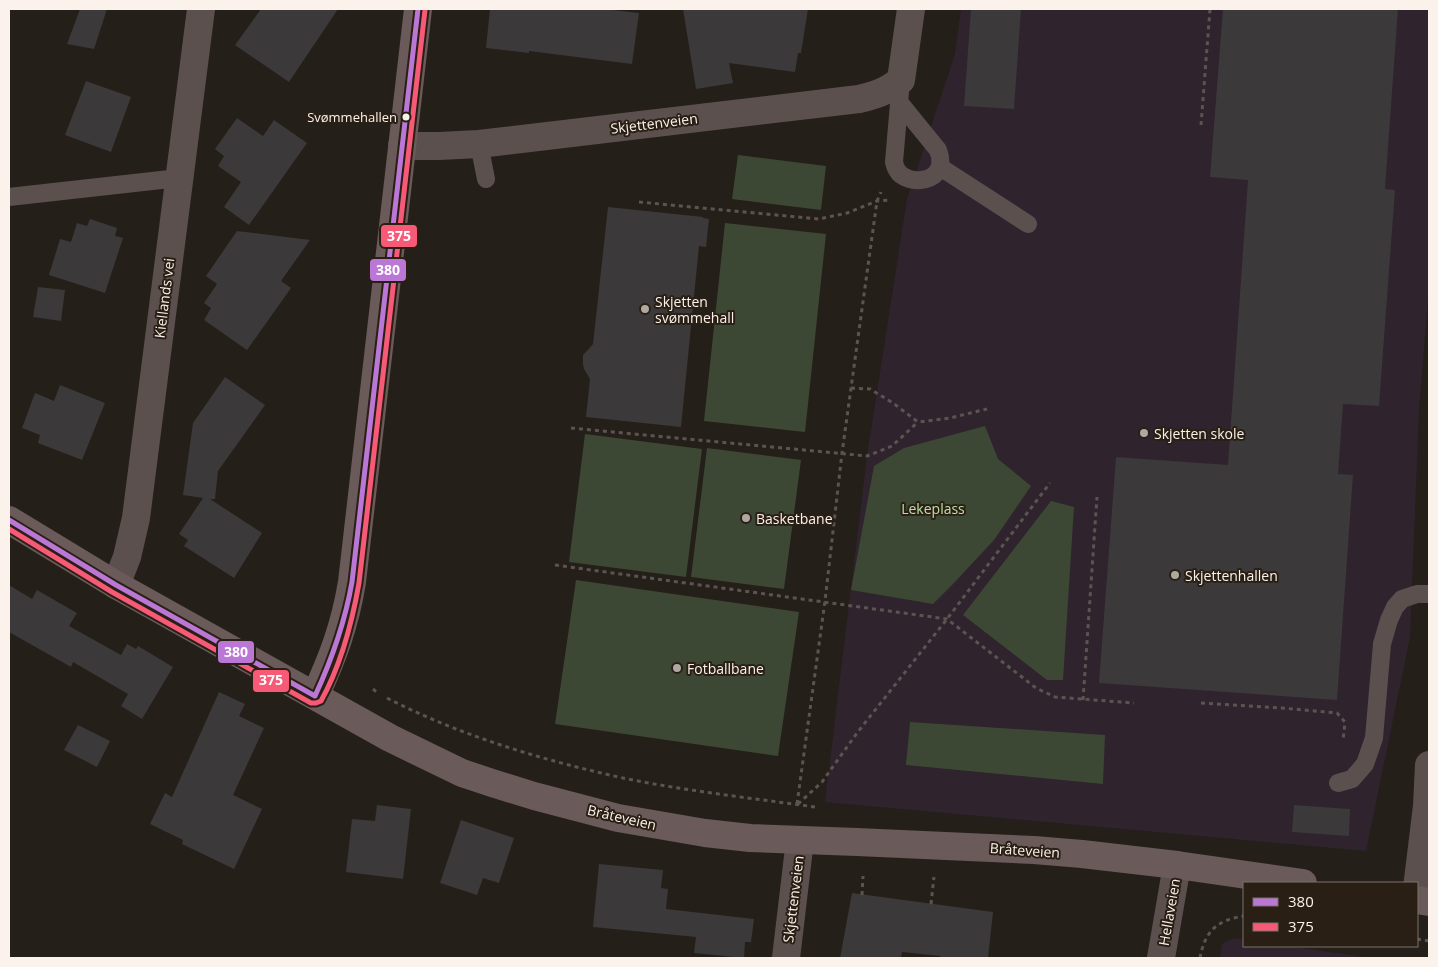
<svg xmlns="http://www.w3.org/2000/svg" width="1438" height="967" font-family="'Open Sans',sans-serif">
  <rect width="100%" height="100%" fill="#251f19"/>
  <path fill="#2f232e" d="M 961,9 L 1429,9 L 1429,287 L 1419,410 L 1410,637 L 1366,851 L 825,802 L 867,456 L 907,199 L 955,54 Z
    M 1237,938 L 1244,940 L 1244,946 L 1287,946 L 1373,958 L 1220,958 L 1222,944 L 1229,940 Z"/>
  <path fill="#3c4834" d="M 738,155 L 826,166 L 821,210 L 732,199 Z
    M 725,223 L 826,234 L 805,432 L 704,421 Z
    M 985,426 L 998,459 L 1031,486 L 994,540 L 953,584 L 933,604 L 851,590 L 874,466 L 904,448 Z
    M 585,434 L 702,449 L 686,577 L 569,562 Z
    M 707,448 L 801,460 L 784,589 L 691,577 Z
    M 1051,501 L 1074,507 L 1063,680 L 1047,680 L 963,615 Z
    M 576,580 L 799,612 L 778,756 L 555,724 Z
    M 910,722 L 1105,735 L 1103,784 L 906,765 Z"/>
  <path fill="#3b3939" d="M 80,9 L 107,9 L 94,49 L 67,44 Z
    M 261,9 L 338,9 L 289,82 L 235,45 Z
    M 490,9 L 604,9 L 639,13 L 632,64 L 529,51 L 529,53 L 486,48 Z
    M 683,9 L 808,9 L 801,53 L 798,53 L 795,72 L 729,63 L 733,83 L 696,89 Z
    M 971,9 L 1021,9 L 1014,109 L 964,106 Z
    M 1223,9 L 1398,9 L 1385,189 L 1395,190 L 1379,406 L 1343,404 L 1338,474 L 1353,475 L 1337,700 L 1099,683 L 1116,457 L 1228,465 L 1248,180 L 1210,177 Z
    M 86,81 L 131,97 L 111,152 L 65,135 Z
    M 237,118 L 263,136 L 274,120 L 307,143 L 249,225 L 224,207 L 241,182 L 218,166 L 224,156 L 215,149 Z
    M 608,207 L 703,217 L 703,218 L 709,219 L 706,247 L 699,246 L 681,427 L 586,417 L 590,379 L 584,369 L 583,364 L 583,355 L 593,344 Z
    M 90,219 L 117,228 L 115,236 L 123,238 L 105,293 L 49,275 L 60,239 L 71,242 L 77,223 L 87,226 Z
    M 237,231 L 310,240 L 281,281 L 291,288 L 247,350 L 204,320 L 211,308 L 204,303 L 217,284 L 206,276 Z
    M 38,287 L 65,290 L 61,321 L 33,317 Z
    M 225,377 L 265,405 L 218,471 L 215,499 L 210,499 L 262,533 L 234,578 L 184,546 L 188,540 L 179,534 L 203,498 L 183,495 L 193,423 Z
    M 60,385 L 105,403 L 82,460 L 38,443 L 40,435 L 22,428 L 35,393 L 54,401 Z
    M 9,585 L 32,599 L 37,590 L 77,613 L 69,626 L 121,655 L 127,644 L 136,649 L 138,646 L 173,667 L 142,719 L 121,706 L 128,694 L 73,662 L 71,667 L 9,632 Z
    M 219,692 L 245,704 L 239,716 L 264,728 L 233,795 L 262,809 L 234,869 L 182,844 L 183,840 L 150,824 L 165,793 L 172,797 Z
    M 78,725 L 110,741 L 97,767 L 64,750 Z
    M 377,805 L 411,809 L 403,879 L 346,872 L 352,819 L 375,821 Z
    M 1294,805 L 1350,809 L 1349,836 L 1292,832 Z
    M 461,820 L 514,838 L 499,883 L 483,878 L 477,895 L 440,883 Z
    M 599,864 L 663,870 L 661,888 L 668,889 L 666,909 L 754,919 L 751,942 L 745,942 L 744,958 L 694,953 L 696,937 L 593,927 Z
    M 852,893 L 993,912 L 988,958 L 941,958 L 940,956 L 902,952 L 901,958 L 840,958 Z"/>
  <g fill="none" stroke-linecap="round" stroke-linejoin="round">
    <path stroke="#5c5451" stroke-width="3" stroke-dasharray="4 4" stroke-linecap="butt" d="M 1201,125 L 1210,9
      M 639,202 L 819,219 L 847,213 L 877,201 L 890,200
      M 851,388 L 870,389 L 893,403 L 918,422 L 950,418 L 987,409
      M 571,428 L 867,456 L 892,446 L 918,422
      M 555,565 L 947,619 L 1036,688 L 1055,697 L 1134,703
      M 373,689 L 379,694
      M 387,698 C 461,736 542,760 623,778 C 686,791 751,798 815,807
      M 1083,700 L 1097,497
      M 1201,703 L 1282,708 L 1337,713 L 1345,722 L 1343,741
      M 797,804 L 825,601 L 842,453 L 877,201 L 881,192
      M 798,804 L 822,782 L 857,733 L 947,619 L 1050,483
      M 862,895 L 863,876
      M 931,904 L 934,877
      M 1417,939 L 1429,941
      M 1200,958 C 1205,931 1217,920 1244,916"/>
    <path stroke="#5c504f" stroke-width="18" d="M 899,102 L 938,150 C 951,184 906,187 897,170 C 895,167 895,165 894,162 L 901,80
      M 479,144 L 486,179
      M 940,167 L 1028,224
      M 9,197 L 179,178
      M 1338,783 L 1352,779 L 1365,764 L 1374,738 L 1382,644 L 1389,620 L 1395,607 L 1402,599 L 1417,594 L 1429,594"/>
    <path stroke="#5c504f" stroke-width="28" d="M 402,146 L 439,146 L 479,144 L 859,99 C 877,95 887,91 901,80 L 911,9
      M 116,585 L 127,557 L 136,518 L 201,9
      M 1417,888 L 1427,806 L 1429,765
      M 786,958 L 800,840
      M 1161,958 L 1177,865"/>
    <path stroke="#6a5a59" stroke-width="28" d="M 9,520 L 116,585 L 390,738 L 462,773 L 492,783 L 534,796 L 618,818 L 705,833 L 750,838 L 857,842 L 1034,850 L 1082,854 L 1177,865 L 1303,883
      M 315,696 C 333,657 345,625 352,582 L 418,9
      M 1417,900 L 1429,902"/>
    <defs>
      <path id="bus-1" d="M 9,520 L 116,585 L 315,696 C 332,659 345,622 352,582 L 418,9"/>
      <path id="bus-2" d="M 9,529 L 112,592 L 311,703 L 316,703 L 321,701 C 341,665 352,623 359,583 L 425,10"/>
    </defs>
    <use href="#bus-1" stroke="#2a1f14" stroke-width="9"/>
    <use href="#bus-2" stroke="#2a1f14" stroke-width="9"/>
    <use href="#bus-1" stroke="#ba77d6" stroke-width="5"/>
    <use href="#bus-2" stroke="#f75a77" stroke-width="5"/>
  </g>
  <circle fill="#faf2eb" stroke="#2a1f14" stroke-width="2" cx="406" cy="117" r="4.5"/>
  <g fill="#afa8a2" stroke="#2a1f14" stroke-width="2">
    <circle cx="645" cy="309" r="5"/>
    <circle cx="1144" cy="433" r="5"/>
    <circle cx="746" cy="518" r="5"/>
    <circle cx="1175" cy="575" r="5"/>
    <circle cx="677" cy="668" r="5"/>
  </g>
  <g text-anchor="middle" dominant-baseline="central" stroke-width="4" stroke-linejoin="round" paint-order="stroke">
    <g font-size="13" fill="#faf2eb" stroke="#2a1f14" text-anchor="end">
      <text x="397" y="117">Svømmehallen</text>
    </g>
    <g font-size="14" fill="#faf2eb" stroke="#2a1f14">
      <text transform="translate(654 123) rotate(-7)">Skjettenveien</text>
      <text transform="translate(164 298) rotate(-83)">Kiellands vei</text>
      <text transform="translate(622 817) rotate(13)">Bråteveien</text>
      <text transform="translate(1025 850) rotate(4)">Bråteveien</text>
      <text transform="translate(793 899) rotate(-83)">Skjettenveien</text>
      <text transform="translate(1169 912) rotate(-80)">Hellaveien</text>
    </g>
    <g font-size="14" fill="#faf2eb" stroke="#2a1f14" text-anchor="start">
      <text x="655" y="301">Skjetten<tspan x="655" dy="16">svømmehall</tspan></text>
      <text x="1154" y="433">Skjetten skole</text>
      <text x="756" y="518">Basketbane</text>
      <text x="1185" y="575">Skjettenhallen</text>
      <text x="687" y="668">Fotballbane</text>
    </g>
    <g font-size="14" fill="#bce1a6" stroke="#2a1f14">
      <text x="933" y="508">Lekeplass</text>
    </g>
  </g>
  <g stroke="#2a1f14" stroke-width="2">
    <rect x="380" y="224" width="38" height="24" rx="5" fill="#f75a77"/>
    <rect x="369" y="258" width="38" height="24" rx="5" fill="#ba77d6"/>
    <rect x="217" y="640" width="38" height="24" rx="5" fill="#ba77d6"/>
    <rect x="252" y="669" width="38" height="24" rx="5" fill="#f75a77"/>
  </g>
  <g font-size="14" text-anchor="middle" font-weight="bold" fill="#fff">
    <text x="399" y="241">375</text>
    <text x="388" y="275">380</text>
    <text x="236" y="657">380</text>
    <text x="271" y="685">375</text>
  </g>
  <rect width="1438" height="967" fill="none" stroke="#faf2eb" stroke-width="20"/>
  <rect x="1243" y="882" width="175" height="65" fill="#2a1f14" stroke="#7d736a"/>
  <rect x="1253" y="898" width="25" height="8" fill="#ba77d6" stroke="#7d736a"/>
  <text x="1288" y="907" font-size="15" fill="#faf2eb">380</text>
  <rect x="1253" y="923" width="25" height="8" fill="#f75a77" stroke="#7d736a"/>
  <text x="1288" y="932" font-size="15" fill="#faf2eb">375</text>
</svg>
